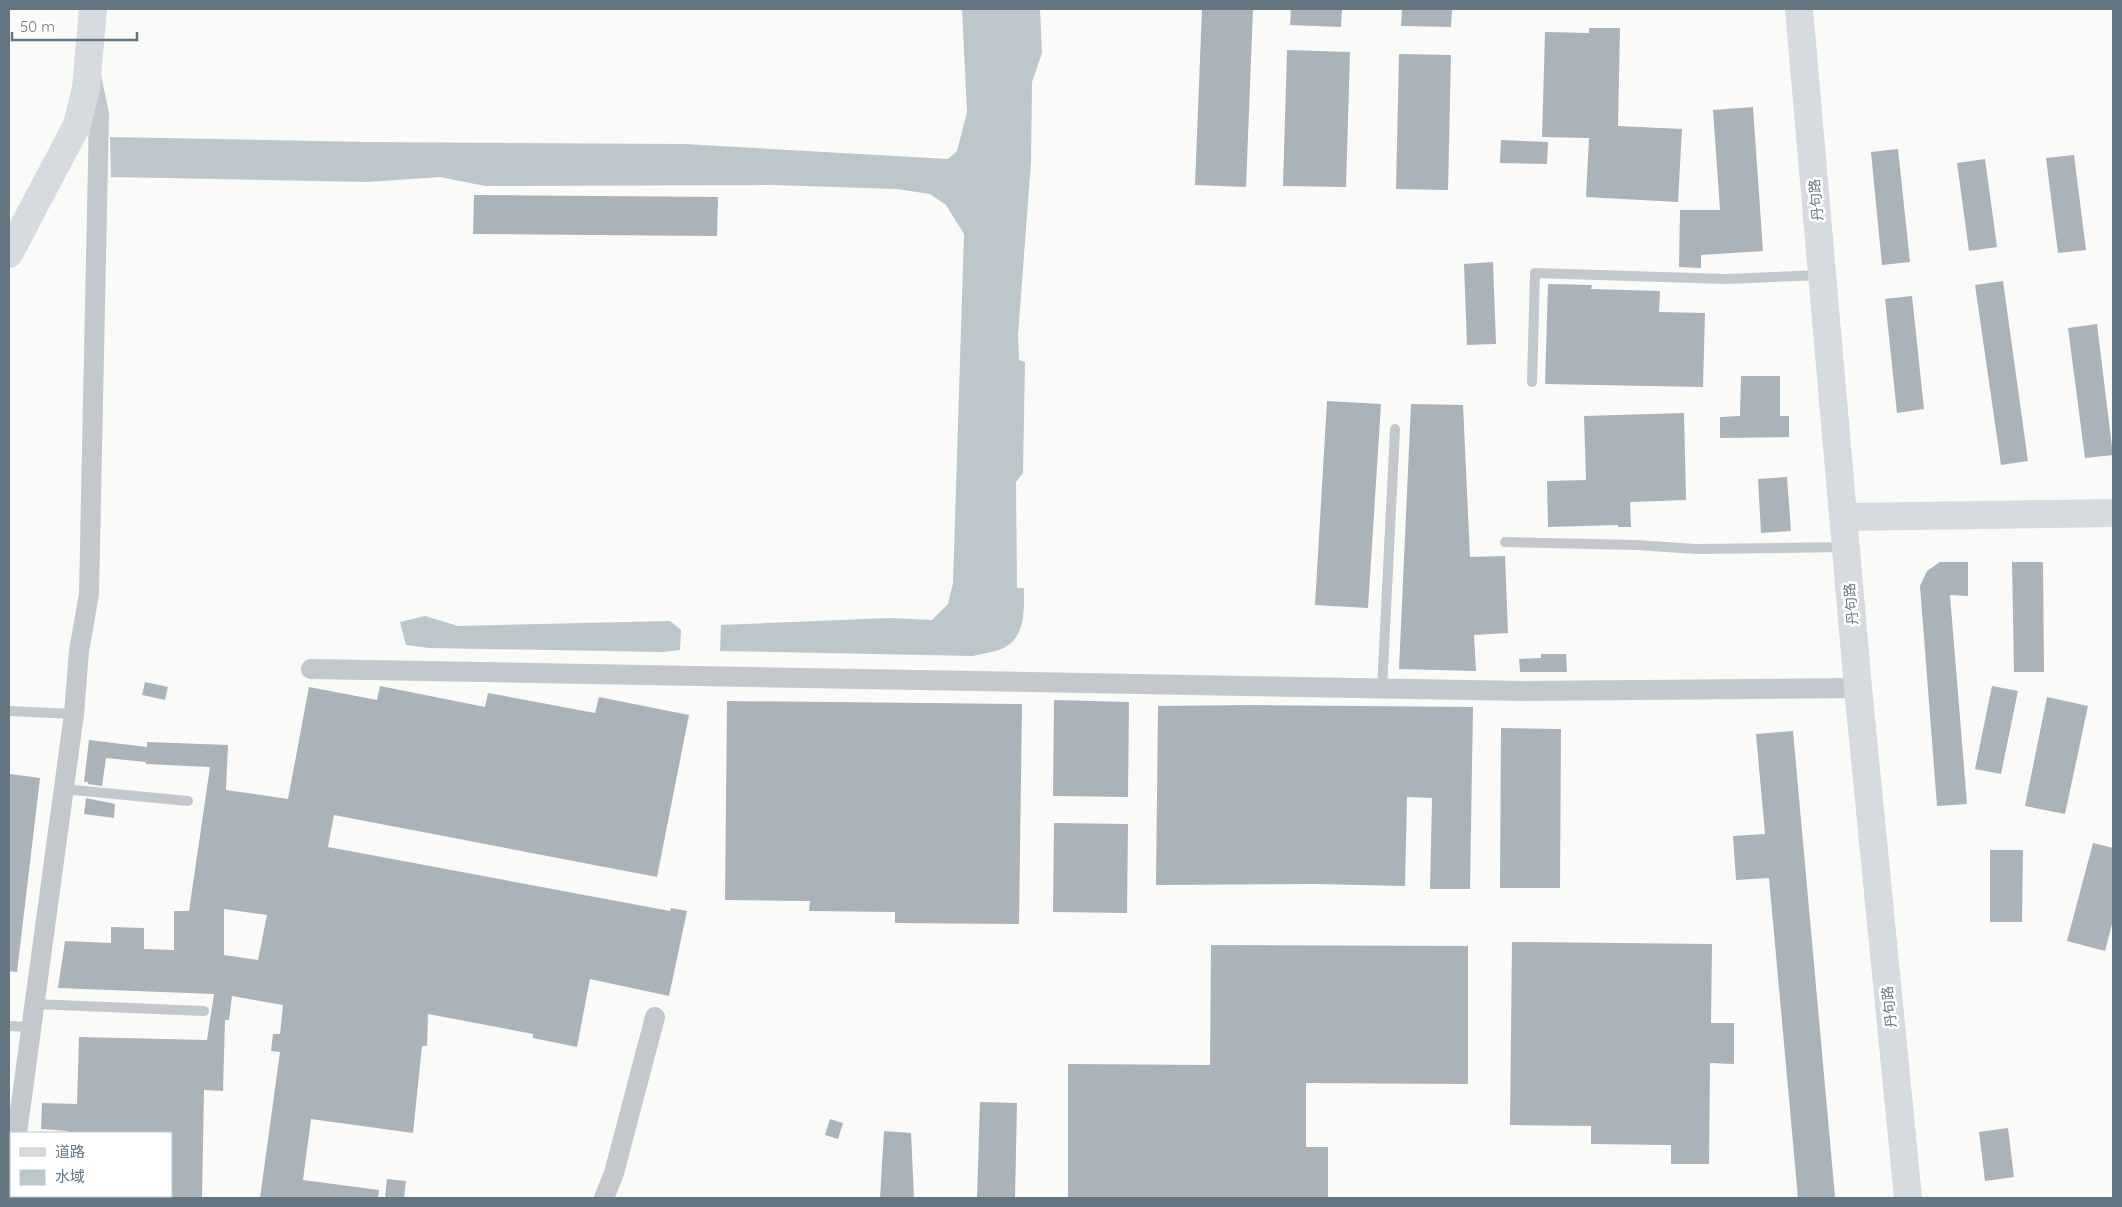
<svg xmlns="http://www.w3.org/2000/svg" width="2122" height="1207" font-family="Quicksand,'Noto Sans SC',sans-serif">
  <rect width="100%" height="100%" fill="#fafaf8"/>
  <path fill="#bbc7cb" d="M 962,9 L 1040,9 L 1042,53 L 1032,82 L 1031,162 L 1018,335 L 1019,360 L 1025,362 L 1023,473 L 1016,482 L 1017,588 L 1024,588 C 1024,607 1026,634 1007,646 C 999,652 983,653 973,656 L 720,651 L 721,625 L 889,618 L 932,620 L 948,604 L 953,583 L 964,234 L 946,205 L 930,194 L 897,189 L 773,185 L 485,186 L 440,177 L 367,182 L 111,177 L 110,137 L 367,142 L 684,144 L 948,159 L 957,151 L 967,112 Z
    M 425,616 L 458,626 L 670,621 L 681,630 L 680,650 L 663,652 L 429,648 L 406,645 L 400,622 Z"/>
  <path fill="#aab3b9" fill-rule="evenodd" d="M 1202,9 L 1253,9 L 1246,187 L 1195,185 Z
    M 1291,9 L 1342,9 L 1341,27 L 1290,25 Z
    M 1402,9 L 1452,9 L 1451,27 L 1401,26 Z
    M 1589,28 L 1620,28 L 1618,126 L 1682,129 L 1678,202 L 1586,197 L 1589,138 L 1542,137 L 1545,32 L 1589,33 Z
    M 1287,50 L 1350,52 L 1346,187 L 1283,186 Z
    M 1399,54 L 1451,55 L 1448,190 L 1396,189 Z
    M 1753,107 L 1763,251 L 1701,255 L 1701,268 L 1679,267 L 1680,210 L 1720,210 L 1713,110 Z
    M 1501,140 L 1548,142 L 1547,164 L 1500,163 Z
    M 1898,149 L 1910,262 L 1882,265 L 1871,152 Z
    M 2074,155 L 2086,250 L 2058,253 L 2046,158 Z
    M 1985,159 L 1997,247 L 1969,251 L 1957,163 Z
    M 474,195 L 718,197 L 717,236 L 473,234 Z
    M 1493,262 L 1496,344 L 1467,345 L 1464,264 Z
    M 2003,281 L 2028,461 L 2001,465 L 1975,285 Z
    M 1548,284 L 1592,285 L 1591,289 L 1660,291 L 1659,312 L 1705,313 L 1703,387 L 1545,384 Z
    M 1912,296 L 1924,409 L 1897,413 L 1885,299 Z
    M 2097,324 L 2113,455 L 2085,458 L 2068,328 Z
    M 1741,376 L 1780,376 L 1780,416 L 1789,416 L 1789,437 L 1720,438 L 1720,417 L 1740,416 Z
    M 1327,401 L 1381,404 L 1368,608 L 1315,605 Z
    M 1411,404 L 1463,405 L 1470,557 L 1505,556 L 1508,633 L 1474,635 L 1476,671 L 1399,669 Z
    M 1684,413 L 1686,500 L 1630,502 L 1631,527 L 1618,527 L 1618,525 L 1548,527 L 1547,481 L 1586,480 L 1584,416 Z
    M 1787,477 L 1791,531 L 1761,533 L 1758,479 Z
    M 1940,562 L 1968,562 L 1968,596 L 1950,595 L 1967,804 L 1937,806 L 1920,586 L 1927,571 Z
    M 2012,562 L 2043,562 L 2044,672 L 2014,672 Z
    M 1541,654 L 1566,654 L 1567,672 L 1520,672 L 1519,659 L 1541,658 Z
    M 145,682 L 168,687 L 165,700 L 142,695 Z
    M 380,686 L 485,707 L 488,693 L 595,713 L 599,697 L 689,715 L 657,877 L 334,815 L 328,847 L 670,911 L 671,908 L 687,911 L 669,996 L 590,979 L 577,1047 L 533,1038 L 533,1034 L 428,1014 L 427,1046 L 422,1046 L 413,1133 L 311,1119 L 303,1180 L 379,1190 L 378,1198 L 260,1198 L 280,1052 L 271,1051 L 273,1034 L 280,1034 L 283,1005 L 232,996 L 229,1020 L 225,1020 L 223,1091 L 204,1090 L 202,1198 L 171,1198 L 171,1133 L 68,1133 L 68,1131 L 41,1129 L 42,1103 L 77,1104 L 79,1037 L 207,1040 L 214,994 L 58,988 L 65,941 L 111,943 L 111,927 L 144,928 L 144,949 L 174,950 L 174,911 L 189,911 L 210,767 L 146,764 L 146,762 L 106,758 L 102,786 L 88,784 L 88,782 L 84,782 L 89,740 L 147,747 L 147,742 L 228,745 L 226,790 L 288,799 L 309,687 L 377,700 ZM 224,909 L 267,915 L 258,960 L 224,955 Z
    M 1992,686 L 2018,691 L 2001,774 L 1975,769 Z
    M 2047,697 L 2088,706 L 2065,814 L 2025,806 Z
    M 1054,700 L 1129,702 L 1128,797 L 1053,796 Z
    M 727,701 L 1022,704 L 1019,924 L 895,923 L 895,912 L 809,911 L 810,901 L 725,900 Z
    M 1250,705 L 1473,707 L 1470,889 L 1430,889 L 1432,798 L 1407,797 L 1405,886 L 1315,884 L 1156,885 L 1158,706 Z
    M 1501,728 L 1561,729 L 1560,888 L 1500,888 Z
    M 1793,731 L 1835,1197 L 1821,1198 L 1798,1198 L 1769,878 L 1736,880 L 1733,836 L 1765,834 L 1756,734 Z
    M 10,774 L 40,778 L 17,972 L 9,971 Z
    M 86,798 L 115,804 L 114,818 L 84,814 Z
    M 1054,823 L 1128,824 L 1127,913 L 1053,912 Z
    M 2093,843 L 2113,848 L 2113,920 L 2105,951 L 2067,941 Z
    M 1990,850 L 2023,850 L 2022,922 L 1990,922 Z
    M 1512,942 L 1712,944 L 1711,1023 L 1734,1023 L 1734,1064 L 1710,1063 L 1709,1164 L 1671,1164 L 1671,1145 L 1591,1144 L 1591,1126 L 1510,1125 Z
    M 1211,945 L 1468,946 L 1468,1084 L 1306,1083 L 1306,1147 L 1328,1147 L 1328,1198 L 1068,1198 L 1068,1064 L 1210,1065 Z
    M 980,1102 L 1017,1103 L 1015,1198 L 977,1198 Z
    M 830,1119 L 843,1123 L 838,1139 L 825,1135 Z
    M 2008,1128 L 2014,1177 L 1985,1181 L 1979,1132 Z
    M 884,1131 L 911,1133 L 914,1198 L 880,1198 Z
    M 387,1179 L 406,1181 L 404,1198 L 385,1198 Z"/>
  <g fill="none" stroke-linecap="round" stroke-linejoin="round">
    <path stroke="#c3c8cc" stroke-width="10" d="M 1532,382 L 1535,273 L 1726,279 L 1822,275
      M 1505,542 L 1636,545 L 1696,549 L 1846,547
      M 1382,689 L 1395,429
      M 9,711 L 74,714
      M 63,789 L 188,801
      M 34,1004 L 204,1011
      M 9,1026 L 31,1027"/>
    <path stroke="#c3c8cc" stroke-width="20" d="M 311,669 L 1524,691 L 1858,688
      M 17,1133 L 74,714 L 79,651 L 89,594 L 99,114 L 91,76
      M 9,1197 L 11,1178
      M 604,1198 L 614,1173 L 655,1017"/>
    <path stroke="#d6dbdf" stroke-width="28" d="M 1799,9 L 1858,688 L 1908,1198
      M 9,254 L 77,125 L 86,88 L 93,9
      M 1844,517 L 2113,513"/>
  </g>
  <g text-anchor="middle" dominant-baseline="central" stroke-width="5" stroke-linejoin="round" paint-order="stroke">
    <g font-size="14" fill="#657683" stroke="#fff">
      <text transform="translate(1816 200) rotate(-95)">丹句路</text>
      <text transform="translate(1851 604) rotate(-95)">丹句路</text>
      <text transform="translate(1889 1007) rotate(-96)">丹句路</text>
    </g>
  </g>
  <rect width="2122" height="1207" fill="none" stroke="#657683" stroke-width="20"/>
  <rect x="10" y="1132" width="162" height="65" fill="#ffffff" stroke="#c1c8cd"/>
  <rect x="20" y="1148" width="25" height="8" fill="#d6dbdf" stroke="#c1c8cd"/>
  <text x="55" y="1157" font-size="15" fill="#657683">道路</text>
  <rect x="20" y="1170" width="25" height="15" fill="#bbc7cb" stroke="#c1c8cd"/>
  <text x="55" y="1182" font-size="15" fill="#657683">水域</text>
  <path d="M12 32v8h125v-8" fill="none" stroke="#657683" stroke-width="2.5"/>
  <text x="20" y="32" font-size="15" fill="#657683" stroke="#ffffff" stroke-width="4" paint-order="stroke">50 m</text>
</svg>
